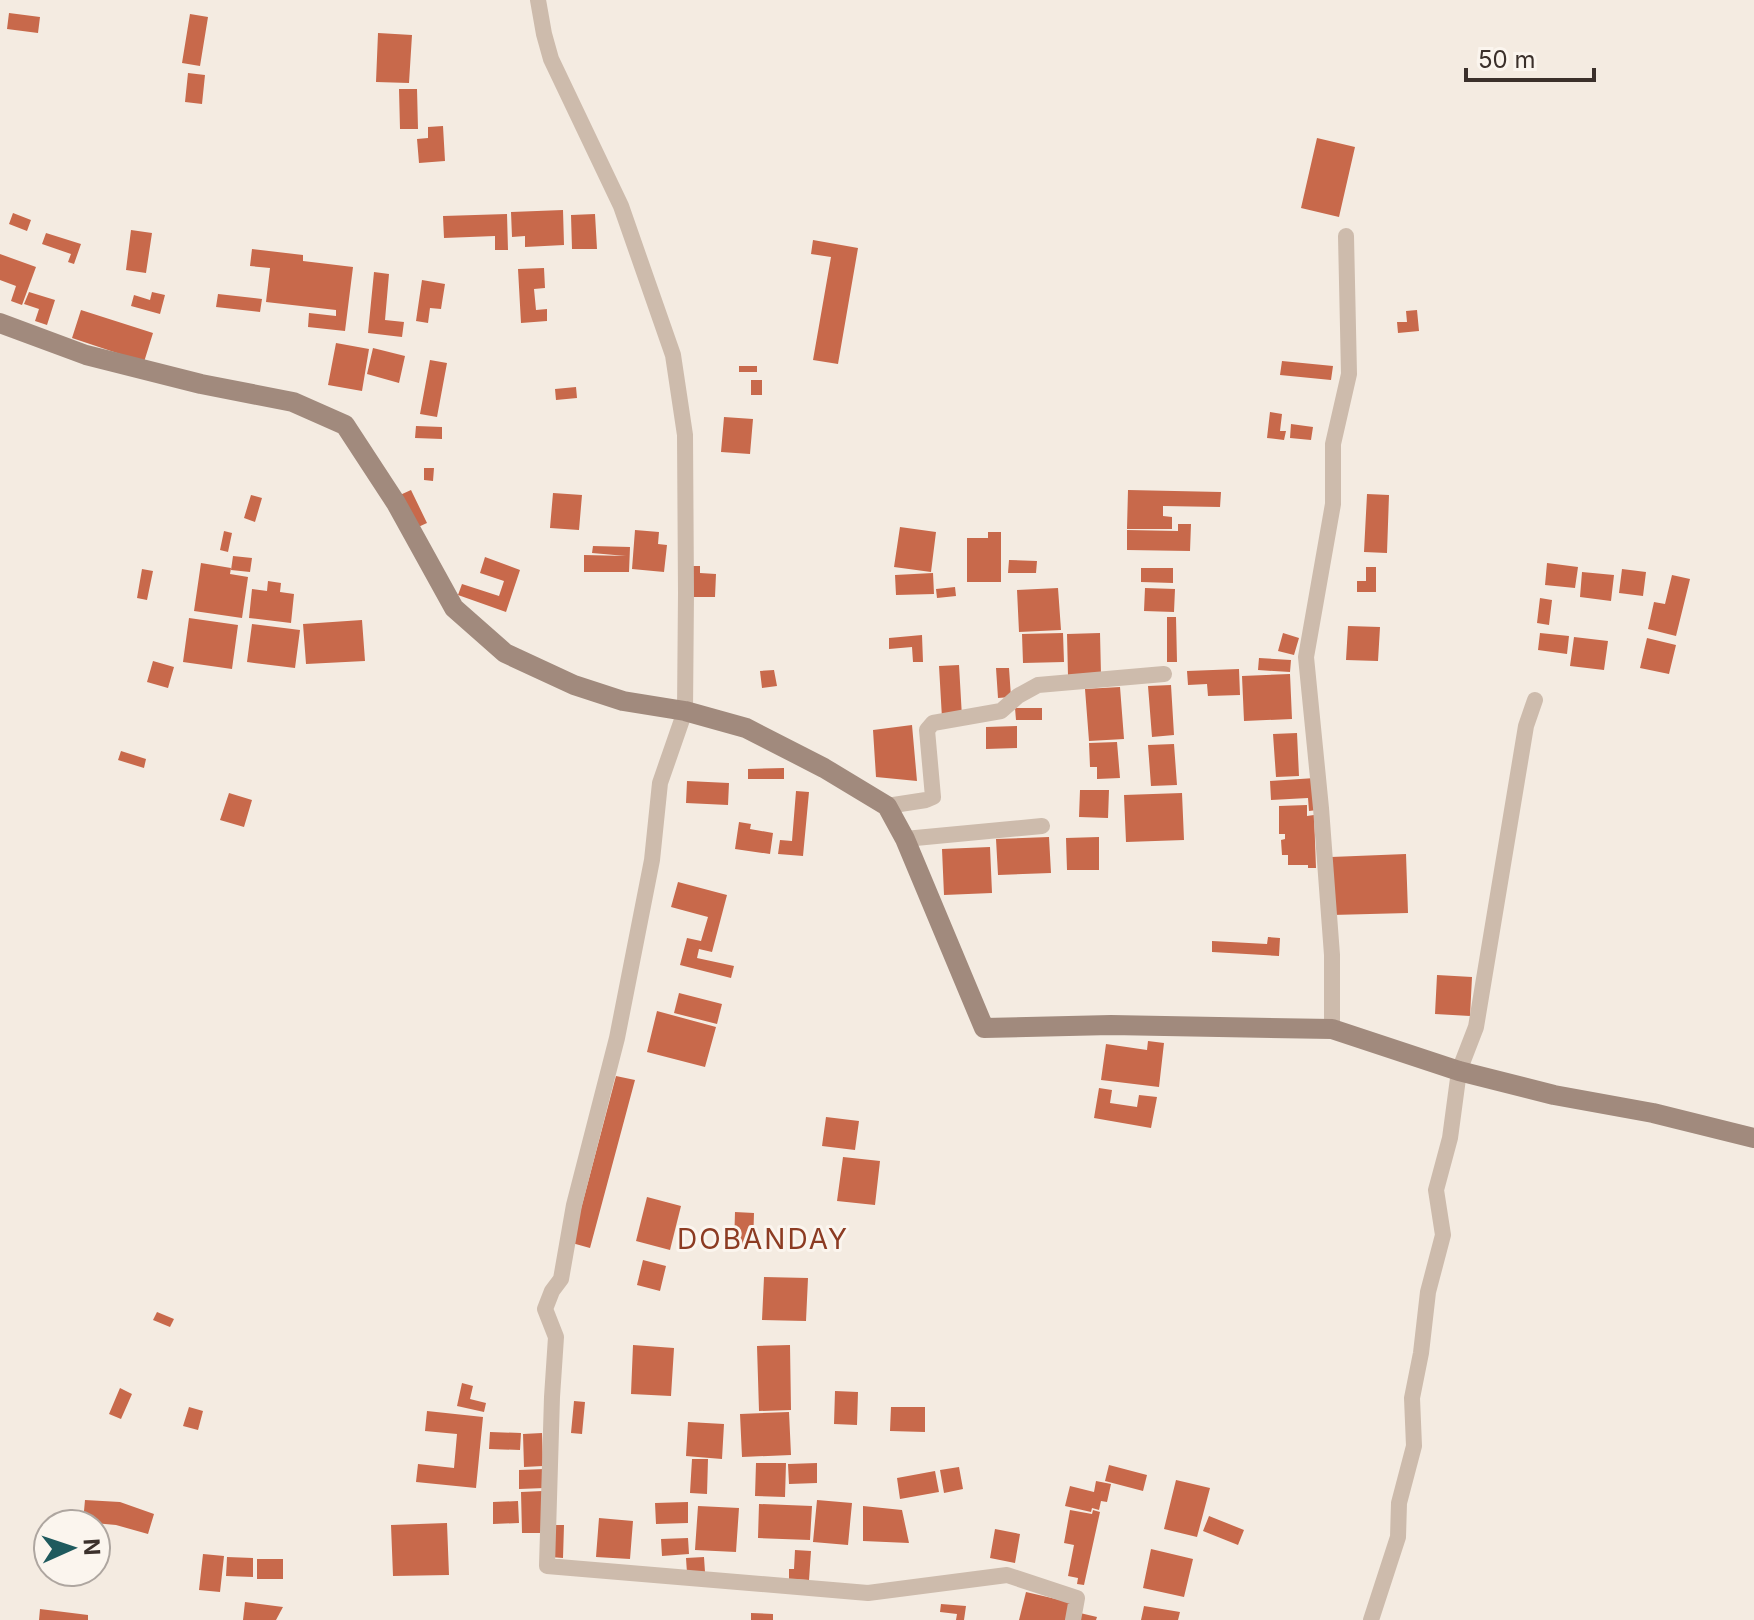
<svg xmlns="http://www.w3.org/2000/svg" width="1754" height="1620" font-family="Inter,sans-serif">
  <rect width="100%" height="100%" fill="#f4ebe1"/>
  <path fill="#c8694b" d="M 9,13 L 40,17 L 38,33 L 7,29 Z
    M 190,14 L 208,17 L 200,66 L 182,63 Z
    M 378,33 L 412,35 L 409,83 L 376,82 Z
    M 188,73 L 205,75 L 202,104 L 185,102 Z
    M 399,89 L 417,89 L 418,129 L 400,129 Z
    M 443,126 L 445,161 L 419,163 L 417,139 L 428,138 L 428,127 Z
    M 1317,138 L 1355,147 L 1339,217 L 1301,208 Z
    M 563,210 L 564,245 L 525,247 L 525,236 L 512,237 L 511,212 Z
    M 13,213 L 31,220 L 27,231 L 9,224 Z
    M 507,214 L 508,250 L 495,250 L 495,236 L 444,238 L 443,216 Z
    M 595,214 L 597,249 L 572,249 L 571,215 Z
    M 131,230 L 152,233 L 146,273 L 126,270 Z
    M 46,233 L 81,244 L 74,264 L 68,262 L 71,254 L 42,244 Z
    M 813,240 L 858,248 L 838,364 L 813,360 L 831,257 L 811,254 Z
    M 252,249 L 303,255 L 303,261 L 353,267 L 345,331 L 308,327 L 309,313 L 336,316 L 336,310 L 266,302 L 270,268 L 250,266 Z
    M 0,254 L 36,267 L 22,305 L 11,301 L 16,286 L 0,280 Z
    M 544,268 L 545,288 L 534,289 L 536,310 L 547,309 L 547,321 L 521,323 L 518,269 Z
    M 374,272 L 389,274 L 385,320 L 404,322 L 402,337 L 368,333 Z
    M 422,280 L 445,284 L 441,309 L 430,308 L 428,323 L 416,321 Z
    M 29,292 L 55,300 L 47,325 L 35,321 L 39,309 L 24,304 Z
    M 152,292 L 165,295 L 160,314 L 131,306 L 134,295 L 150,300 Z
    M 218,294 L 262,299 L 260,312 L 216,307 Z
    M 81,310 L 153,333 L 144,362 L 72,338 Z
    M 1417,310 L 1419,331 L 1398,333 L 1397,322 L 1407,322 L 1406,311 Z
    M 336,343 L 369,349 L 362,391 L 328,385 Z
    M 373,348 L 405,356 L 399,383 L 367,374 Z
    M 430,360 L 447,363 L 437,417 L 420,414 Z
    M 1282,361 L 1333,366 L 1331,380 L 1280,375 Z
    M 739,366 L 757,366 L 757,372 L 739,372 Z
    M 751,380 L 762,380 L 762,395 L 751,395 Z
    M 576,387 L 577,398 L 556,400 L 555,389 Z
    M 1270,412 L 1282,414 L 1280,431 L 1286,431 L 1284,440 L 1267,438 Z
    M 724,417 L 753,419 L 750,454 L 721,452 Z
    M 1291,424 L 1313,427 L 1311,440 L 1290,438 Z
    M 416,426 L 442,427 L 442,439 L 415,438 Z
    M 424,468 L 434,468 L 433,481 L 424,480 Z
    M 411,490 L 427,523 L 416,528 L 400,495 Z
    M 1128,490 L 1221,492 L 1220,507 L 1163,506 L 1163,516 L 1172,517 L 1172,529 L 1127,529 Z
    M 553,493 L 582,495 L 579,530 L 550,528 Z
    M 1367,494 L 1389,495 L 1387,553 L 1364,552 Z
    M 251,495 L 262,498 L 255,522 L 244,518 Z
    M 1178,524 L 1191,524 L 1190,551 L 1127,550 L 1127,530 L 1178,531 Z
    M 900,527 L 936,532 L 931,572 L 894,567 Z
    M 635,530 L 659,532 L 658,544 L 667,545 L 664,572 L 632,569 Z
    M 224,531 L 232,533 L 228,552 L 220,550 Z
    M 988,532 L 1001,532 L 1001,582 L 967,582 L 967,538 L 988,538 Z
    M 593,546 L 630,547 L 629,572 L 584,572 L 584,555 L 626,556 L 592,553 Z
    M 233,556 L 252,558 L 250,572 L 231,570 Z
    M 485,557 L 520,570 L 506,612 L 458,595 L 462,584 L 499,596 L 504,581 L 480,573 Z
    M 1009,560 L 1037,561 L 1036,573 L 1008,573 Z
    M 201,563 L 231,568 L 230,574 L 248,577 L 242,618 L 194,611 Z
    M 1547,563 L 1578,567 L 1575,588 L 1545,585 Z
    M 692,566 L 700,566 L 700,573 L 716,574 L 715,597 L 692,597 Z
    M 1366,567 L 1376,567 L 1376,592 L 1357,592 L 1357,581 L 1366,581 Z
    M 1141,568 L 1173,568 L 1173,583 L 1141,582 Z
    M 142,569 L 153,571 L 147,600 L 137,598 Z
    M 1622,569 L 1646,572 L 1643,596 L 1619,593 Z
    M 1582,572 L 1614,575 L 1611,601 L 1580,597 Z
    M 933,573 L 934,594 L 896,595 L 895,575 Z
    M 1672,575 L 1690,579 L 1676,636 L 1648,629 L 1654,602 L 1665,604 Z
    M 268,581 L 281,583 L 280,592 L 294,594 L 291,623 L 249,618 L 252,589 L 267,591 Z
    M 955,587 L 956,596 L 937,598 L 936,589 Z
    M 1058,588 L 1061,630 L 1019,632 L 1017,590 Z
    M 1145,588 L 1175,589 L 1174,612 L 1144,611 Z
    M 1540,598 L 1552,600 L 1549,625 L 1537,623 Z
    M 1167,617 L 1176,617 L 1177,662 L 1167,662 Z
    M 189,618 L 238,625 L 232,669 L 183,662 Z
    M 362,620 L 365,661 L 306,664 L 303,624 Z
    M 252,624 L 300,630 L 295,668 L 247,662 Z
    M 1348,626 L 1380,627 L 1378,661 L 1346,660 Z
    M 1063,633 L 1064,662 L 1023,663 L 1022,634 Z
    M 1100,633 L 1101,675 L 1068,676 L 1067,634 Z
    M 1283,633 L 1299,638 L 1294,655 L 1278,651 Z
    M 1540,633 L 1569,636 L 1567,654 L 1538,650 Z
    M 922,635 L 923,662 L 913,662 L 912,647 L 889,649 L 889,638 Z
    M 1574,637 L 1608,641 L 1604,670 L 1570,666 Z
    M 1647,638 L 1676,645 L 1669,674 L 1640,668 Z
    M 1259,658 L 1291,660 L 1290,672 L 1258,670 Z
    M 153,661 L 174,667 L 168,688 L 147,682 Z
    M 959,665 L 962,717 L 942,718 L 939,666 Z
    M 996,668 L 1009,668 L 1011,697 L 998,698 Z
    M 1239,669 L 1240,695 L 1208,696 L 1207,684 L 1188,685 L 1187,671 Z
    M 774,670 L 777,686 L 762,688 L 760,671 Z
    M 1290,674 L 1292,719 L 1244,721 L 1242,676 Z
    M 1171,685 L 1174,735 L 1152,737 L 1148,686 Z
    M 1120,687 L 1124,739 L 1089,741 L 1085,689 Z
    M 1015,708 L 1042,708 L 1042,720 L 1016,720 Z
    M 912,725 L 917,781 L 876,777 L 873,730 Z
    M 1017,726 L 1017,748 L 986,749 L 986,727 Z
    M 1297,733 L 1299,776 L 1276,777 L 1273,734 Z
    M 1117,742 L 1120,778 L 1097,779 L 1097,767 L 1090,767 L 1089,743 Z
    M 1174,744 L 1177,785 L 1151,786 L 1148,745 Z
    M 121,751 L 146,759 L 144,768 L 118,760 Z
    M 784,768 L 784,779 L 748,779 L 748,769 Z
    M 1315,778 L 1317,810 L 1309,811 L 1308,798 L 1271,800 L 1270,781 Z
    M 687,781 L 729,783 L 728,805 L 686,803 Z
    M 1080,790 L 1109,790 L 1108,818 L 1079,817 Z
    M 796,791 L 809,792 L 803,856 L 778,854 L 780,840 L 792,841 Z
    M 229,793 L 252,800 L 244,827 L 220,820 Z
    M 1182,793 L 1184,840 L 1126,842 L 1124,795 Z
    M 1307,805 L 1307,816 L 1314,815 L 1316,868 L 1308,868 L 1308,865 L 1288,865 L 1288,855 L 1282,855 L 1281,840 L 1285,839 L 1285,834 L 1279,834 L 1279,806 Z
    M 739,822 L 751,824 L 750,829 L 773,833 L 770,854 L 735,849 Z
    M 1049,837 L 1051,873 L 998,875 L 996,839 Z
    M 1099,837 L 1099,870 L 1067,870 L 1066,838 Z
    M 990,847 L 992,893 L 944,895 L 942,849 Z
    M 1406,854 L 1408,913 L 1332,915 L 1331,857 Z
    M 678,882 L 727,895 L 712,952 L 699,949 L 697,958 L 734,966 L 731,978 L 680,965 L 687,938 L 701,941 L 708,917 L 671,907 Z
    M 1268,937 L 1280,938 L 1279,956 L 1212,952 L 1212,941 L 1267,944 Z
    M 1437,975 L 1472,977 L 1470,1016 L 1435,1014 Z
    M 679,993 L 722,1004 L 717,1024 L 674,1013 Z
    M 657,1011 L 716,1027 L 705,1067 L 647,1052 Z
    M 1148,1041 L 1164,1043 L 1159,1087 L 1101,1080 L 1106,1044 L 1147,1050 Z
    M 616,1076 L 635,1080 L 590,1248 L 572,1243 Z
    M 1099,1088 L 1112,1090 L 1110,1103 L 1137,1107 L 1139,1095 L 1157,1097 L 1151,1128 L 1094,1118 Z
    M 826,1117 L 859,1121 L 855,1150 L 822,1146 Z
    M 843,1157 L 880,1161 L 875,1205 L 837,1201 Z
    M 647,1197 L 681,1206 L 670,1250 L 636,1241 Z
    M 735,1212 L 754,1213 L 753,1246 L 734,1246 Z
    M 643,1260 L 666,1266 L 660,1291 L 637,1285 Z
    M 764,1277 L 808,1278 L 806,1321 L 762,1320 Z
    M 157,1312 L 174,1319 L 170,1327 L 153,1320 Z
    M 633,1345 L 674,1348 L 671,1396 L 631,1394 Z
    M 790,1345 L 791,1410 L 759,1411 L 757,1346 Z
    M 462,1383 L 473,1386 L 470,1399 L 486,1403 L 484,1412 L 457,1406 Z
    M 120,1388 L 132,1394 L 121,1419 L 109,1414 Z
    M 835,1391 L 858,1392 L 857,1425 L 834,1424 Z
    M 574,1401 L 585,1402 L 582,1434 L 571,1433 Z
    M 189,1407 L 203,1411 L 198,1430 L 183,1426 Z
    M 891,1407 L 925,1407 L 925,1432 L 890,1431 Z
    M 427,1411 L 483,1417 L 476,1488 L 416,1482 L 418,1464 L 454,1468 L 457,1434 L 425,1431 Z
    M 789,1412 L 791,1455 L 742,1457 L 740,1414 Z
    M 688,1422 L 724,1424 L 722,1459 L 686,1456 Z
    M 490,1432 L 521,1433 L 520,1450 L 489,1449 Z
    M 542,1433 L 543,1466 L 524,1467 L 523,1434 Z
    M 692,1459 L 708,1459 L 707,1494 L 690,1493 Z
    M 756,1463 L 786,1463 L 785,1497 L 755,1496 Z
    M 817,1463 L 817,1483 L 789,1484 L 788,1464 Z
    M 1109,1465 L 1147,1475 L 1143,1491 L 1105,1481 Z
    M 959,1467 L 963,1489 L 944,1493 L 940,1470 Z
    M 545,1469 L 545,1488 L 519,1489 L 519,1470 Z
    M 935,1471 L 939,1492 L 900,1499 L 897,1478 Z
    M 1176,1480 L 1210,1488 L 1197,1537 L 1164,1529 Z
    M 1096,1481 L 1111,1484 L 1107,1502 L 1101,1501 L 1099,1510 L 1092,1508 L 1091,1512 L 1065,1506 L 1070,1486 L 1094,1492 Z
    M 543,1491 L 544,1533 L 522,1533 L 521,1492 Z
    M 85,1500 L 120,1502 L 154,1514 L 148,1534 L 116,1525 L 83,1522 Z
    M 817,1500 L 852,1503 L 848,1545 L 813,1542 Z
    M 518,1501 L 519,1523 L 493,1524 L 493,1502 Z
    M 688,1502 L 688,1523 L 656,1524 L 655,1503 Z
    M 759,1504 L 812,1506 L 810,1540 L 758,1538 Z
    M 698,1506 L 739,1508 L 736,1552 L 695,1550 Z
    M 863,1506 L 902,1510 L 909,1543 L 863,1541 Z
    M 1070,1510 L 1092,1514 L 1093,1510 L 1100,1512 L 1084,1585 L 1077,1584 L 1078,1578 L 1068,1576 L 1074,1545 L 1064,1543 Z
    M 1209,1516 L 1244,1530 L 1238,1545 L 1203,1531 Z
    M 599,1518 L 633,1521 L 630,1559 L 596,1557 Z
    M 447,1523 L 449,1575 L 393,1576 L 391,1525 Z
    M 553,1525 L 564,1525 L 563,1558 L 551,1557 Z
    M 995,1529 L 1020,1534 L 1015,1563 L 990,1558 Z
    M 688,1538 L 689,1554 L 662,1556 L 661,1539 Z
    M 1151,1549 L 1193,1559 L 1184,1597 L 1143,1588 Z
    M 795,1550 L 811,1551 L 809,1580 L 789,1579 L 789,1569 L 794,1569 Z
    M 203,1554 L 224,1556 L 220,1592 L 199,1590 Z
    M 227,1557 L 253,1558 L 253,1577 L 226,1576 Z
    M 704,1557 L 705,1572 L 687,1573 L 686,1558 Z
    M 257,1559 L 283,1559 L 283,1579 L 257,1579 Z
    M 1026,1592 L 1073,1603 L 1069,1620 L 1019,1620 Z
    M 245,1602 L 283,1607 L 276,1620 L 243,1620 Z
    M 941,1604 L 966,1606 L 964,1620 L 956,1620 L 957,1614 L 940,1612 Z
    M 1144,1606 L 1180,1612 L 1178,1620 L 1141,1620 Z
    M 40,1609 L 88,1615 L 88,1620 L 39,1620 Z
    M 751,1613 L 773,1614 L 773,1620 L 751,1620 Z
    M 1080,1613 L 1097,1617 L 1096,1620 L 1079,1620 Z"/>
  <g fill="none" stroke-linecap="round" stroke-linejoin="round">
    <path stroke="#cdbbac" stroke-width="16" d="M 538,0 L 544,34 L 551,59 L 621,206 L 673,355 L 685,435 L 686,593 L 685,711 L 660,783 L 652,860 L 617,1038 L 574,1205 L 561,1279 L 552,1291 L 545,1309 L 556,1337 L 552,1397 L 547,1566 L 868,1593 L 1007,1575 L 1077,1598 L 1073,1620
      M 887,806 L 926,800 L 933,797 L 927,730 L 933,723 L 1001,711 L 1018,696 L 1038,685 L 1164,674
      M 905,839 L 1042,826
      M 1332,1029 L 1332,955 L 1321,808 L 1306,657 L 1333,504 L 1333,444 L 1349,374 L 1346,236
      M 1371,1620 L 1398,1537 L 1399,1503 L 1414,1446 L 1412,1398 L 1421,1353 L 1428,1292 L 1443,1235 L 1436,1190 L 1450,1138 L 1459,1071 L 1476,1027 L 1526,726 L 1535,700"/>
    <path stroke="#a18a7d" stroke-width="20" d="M 0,323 L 86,355 L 201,384 L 293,402 L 345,425 L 396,503 L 454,608 L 505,653 L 574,685 L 623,701 L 685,711 L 746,728 L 824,768 L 887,806 L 905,839 L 984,1028 L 1111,1025 L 1332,1029 L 1459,1071 L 1554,1095 L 1653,1113 L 1754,1138"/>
  </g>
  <g text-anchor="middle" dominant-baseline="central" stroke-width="6" stroke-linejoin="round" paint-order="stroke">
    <g font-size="28" letter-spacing="2" fill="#8c3b22" stroke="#fbf5ee">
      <text x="763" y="1239">DOBANDAY</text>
    </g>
  </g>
  <g transform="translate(72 1548) rotate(87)"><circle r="38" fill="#fbf5ee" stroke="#aea6a0" stroke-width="2"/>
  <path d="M0-6L14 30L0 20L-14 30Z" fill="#1f5a5e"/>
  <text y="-12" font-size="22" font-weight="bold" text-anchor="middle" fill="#3b302b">N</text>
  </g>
  <path d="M1466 68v12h128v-12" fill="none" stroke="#3b302b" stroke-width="4"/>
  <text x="1478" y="68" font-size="24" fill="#3b302b" stroke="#fbf5ee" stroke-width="6" paint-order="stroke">50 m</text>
</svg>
